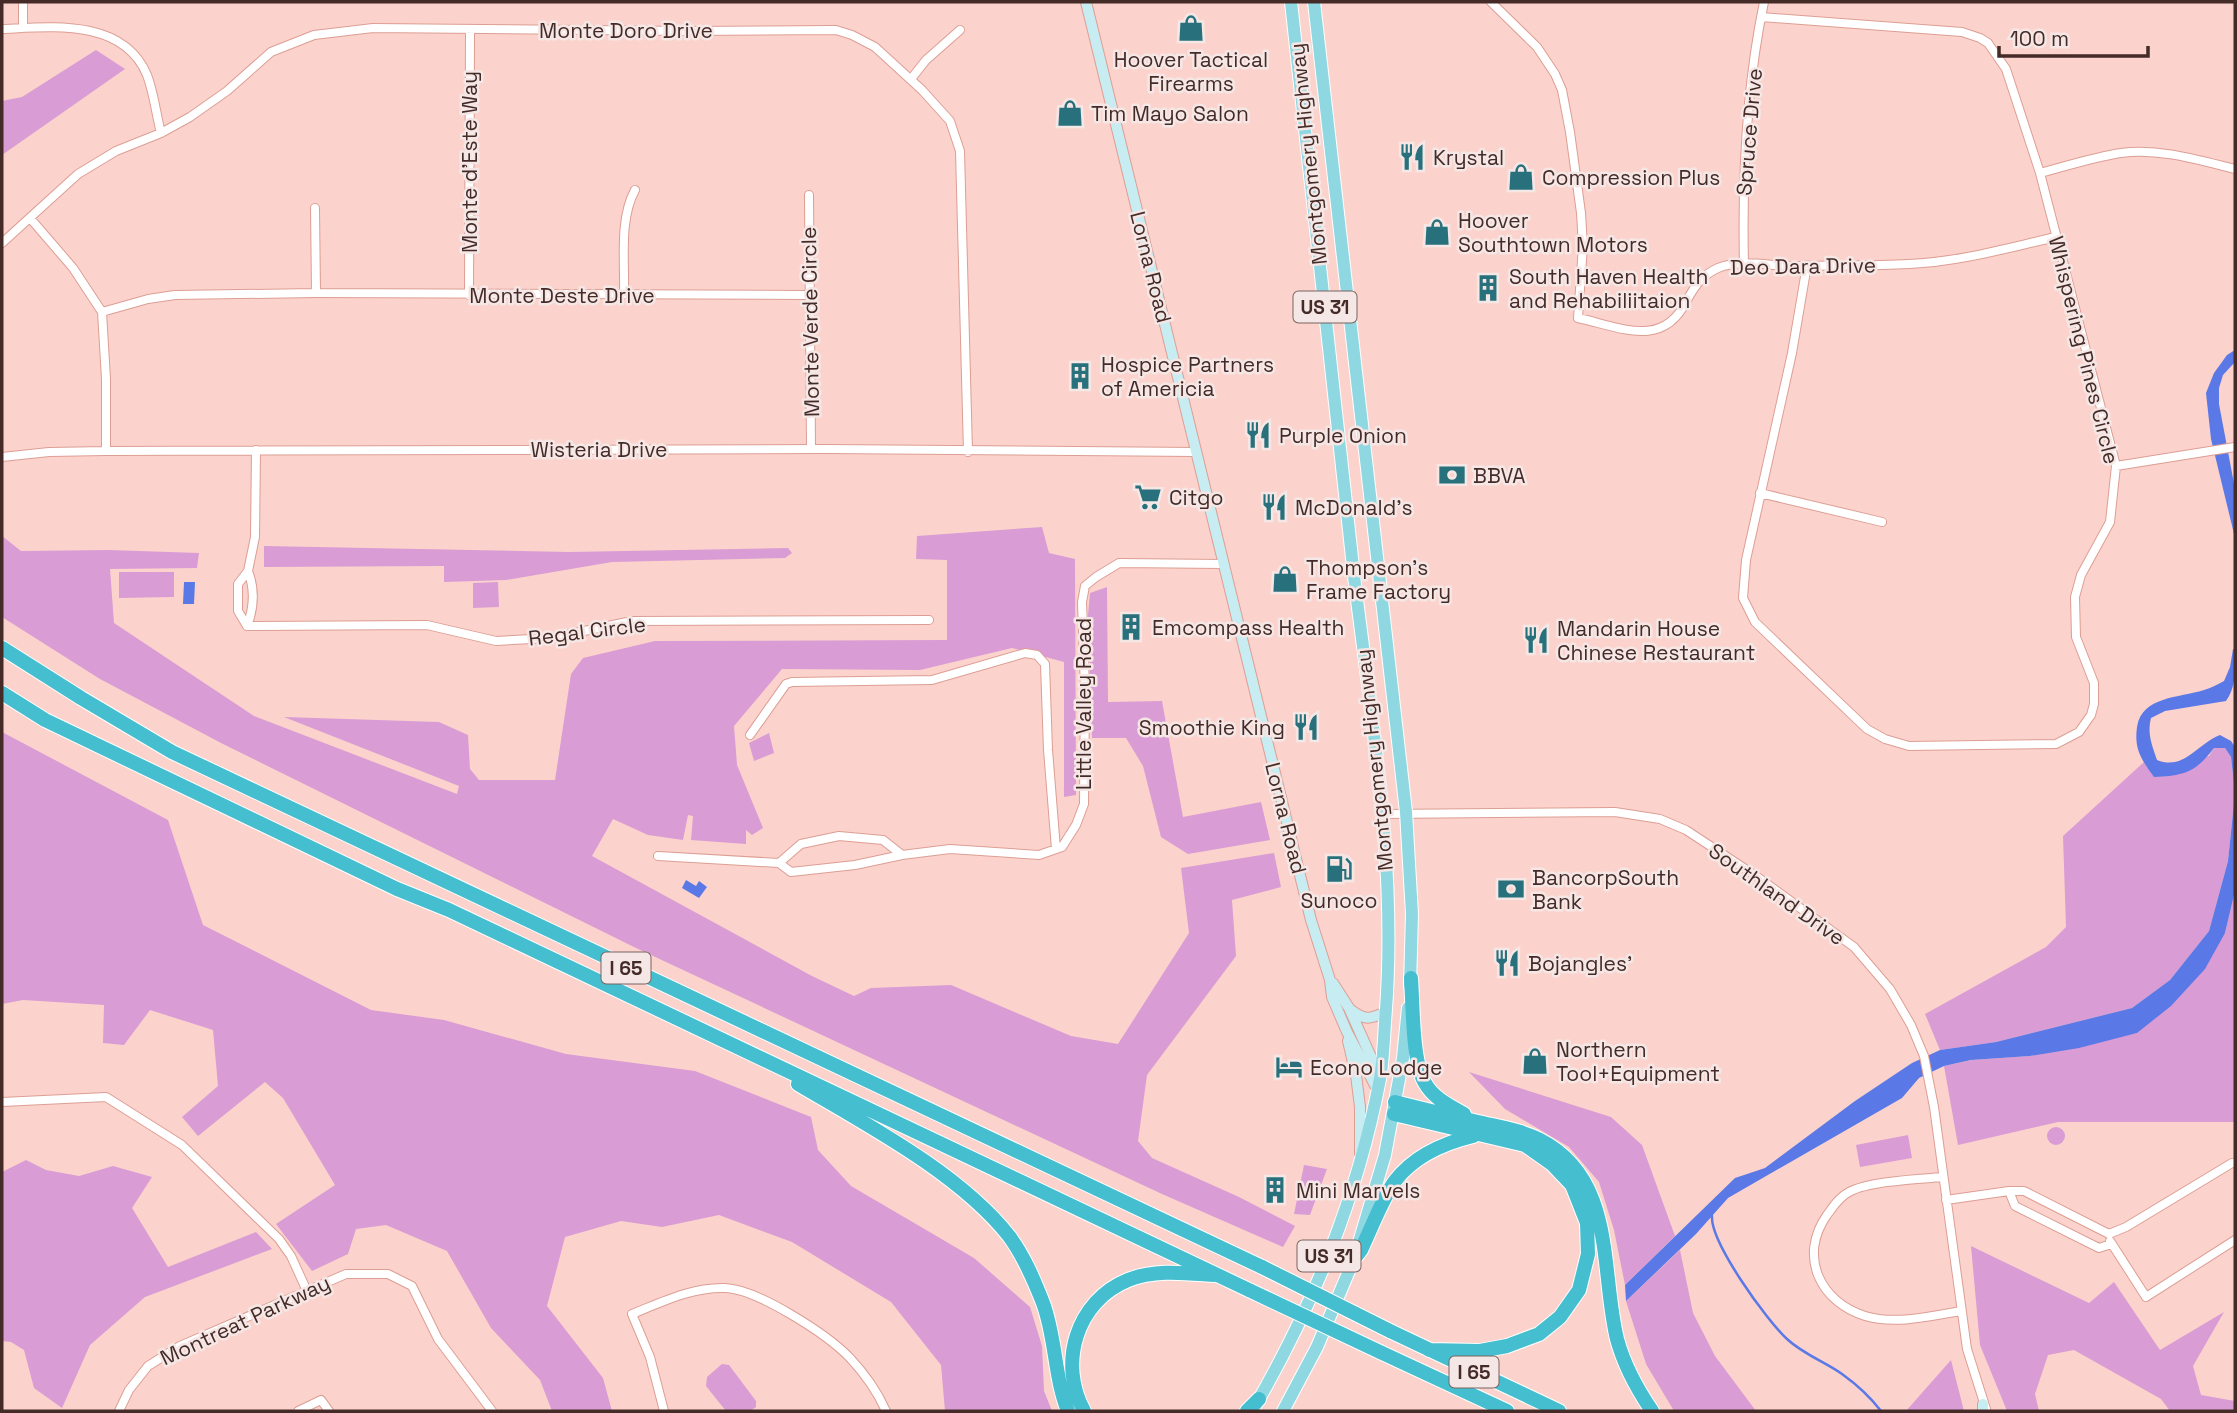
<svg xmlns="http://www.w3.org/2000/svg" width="2237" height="1413" font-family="'Space Grotesk',sans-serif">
  <rect width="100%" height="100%" fill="#fbd3cc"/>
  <path fill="#d99cd5" d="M 96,50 L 125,69 L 2,155 L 2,101 L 22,97 Z
    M 1042,527 L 1049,553 L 1075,559 L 1076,795 L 1064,797 L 1064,662 L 1012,648 L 920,670 L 782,669 L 734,726 L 737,765 L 763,828 L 752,835 L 746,830 L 746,844 L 691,840 L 693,816 L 688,815 L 683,840 L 648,835 L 613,819 L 592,856 L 812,976 L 854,996 L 871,988 L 951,985 L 1071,1036 L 1118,1044 L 1189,933 L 1181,868 L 1274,853 L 1281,887 L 1232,900 L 1236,956 L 1147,1075 L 1138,1141 L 1152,1158 L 1239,1197 L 1295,1226 L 1283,1247 L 1162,1194 L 636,948 L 223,744 L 100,679 L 2,617 L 2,536 L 21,551 L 109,550 L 199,553 L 197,568 L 110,569 L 114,623 L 254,716 L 457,794 L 459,786 L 284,717 L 439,722 L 468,735 L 470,769 L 479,780 L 555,780 L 571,674 L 583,658 L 655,641 L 947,640 L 947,560 L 916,559 L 917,536 Z
    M 264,546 L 569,552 L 788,548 L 792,553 L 785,558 L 612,562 L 506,580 L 444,582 L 444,566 L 264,567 Z
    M 119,572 L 174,572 L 174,597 L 119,598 Z
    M 498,582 L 499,607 L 473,608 L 473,583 Z
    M 1107,587 L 1108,702 L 1162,701 L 1183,817 L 1261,802 L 1270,840 L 1188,854 L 1161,837 L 1143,766 L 1126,738 L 1092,738 L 1088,615 L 1090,593 Z
    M 2,732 L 168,820 L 203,925 L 371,1010 L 444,1020 L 566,1054 L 695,1071 L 811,1117 L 818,1150 L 851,1186 L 974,1258 L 1030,1307 L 1042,1346 L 1044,1391 L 1052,1411 L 945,1411 L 941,1365 L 891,1302 L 792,1242 L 719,1215 L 662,1227 L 621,1221 L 565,1237 L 547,1306 L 603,1378 L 612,1411 L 552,1411 L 540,1380 L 491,1328 L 447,1251 L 386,1225 L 356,1229 L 348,1254 L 312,1271 L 276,1224 L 335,1185 L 283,1098 L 265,1082 L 198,1136 L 182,1117 L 218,1086 L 213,1030 L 150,1010 L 124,1045 L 103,1043 L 104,1005 L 23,1000 L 2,1004 Z
    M 769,733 L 774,753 L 754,761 L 749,743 Z
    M 2214,748 L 2225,748 L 2231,757 L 2235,793 L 2228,861 L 2209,931 L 2170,980 L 2132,1008 L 1996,1042 L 1940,1050 L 1925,1014 L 2046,947 L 2066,927 L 2063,836 L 2144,762 L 2154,777 L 2209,756 Z
    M 2235,891 L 2235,1122 L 2058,1122 L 1958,1145 L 1944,1066 L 1972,1060 L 2030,1056 L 2137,1033 L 2225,933 Z
    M 1469,1072 L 1611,1117 L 1642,1145 L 1675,1236 L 1625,1285 L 1614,1230 L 1599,1182 L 1569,1147 L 1505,1109 Z
    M2047 1136a9 9 0 1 1 18 0a9 9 0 1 1-18 0Z
    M 1908,1135 L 1912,1158 L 1860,1167 L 1856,1145 Z
    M 26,1160 L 46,1170 L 79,1176 L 113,1166 L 152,1177 L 132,1208 L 168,1267 L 256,1232 L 272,1249 L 145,1297 L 90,1345 L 62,1408 L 34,1388 L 24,1350 L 11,1342 L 2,1341 L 2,1172 Z
    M 1304,1165 L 1327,1169 L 1310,1215 L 1294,1214 Z
    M 1971,1246 L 2089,1303 L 2114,1282 L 2160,1350 L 2224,1312 L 2193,1366 L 2201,1395 L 2235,1401 L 2235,1411 L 2170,1411 L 2161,1399 L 2074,1350 L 2048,1355 L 2035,1394 L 2039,1411 L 2007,1411 L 1980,1345 Z
    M 1680,1250 L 1693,1313 L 1715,1356 L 1756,1411 L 1674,1411 L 1646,1364 L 1626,1301 Z
    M 1951,1360 L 1964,1411 L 1906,1411 Z
    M 722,1364 L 729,1365 L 756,1401 L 756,1407 L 750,1411 L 726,1411 L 706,1386 L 707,1377 Z"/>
  <path fill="#5a79e7" d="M 2235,350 L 2235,362 L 2223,375 L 2219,388 L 2219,404 L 2235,489 L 2235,538 L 2211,439 L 2206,393 L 2214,373 L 2227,355 Z
    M 184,582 L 195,582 L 194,604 L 183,604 Z
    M 2233,649 L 2235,649 C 2235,667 2237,686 2226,701 L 2165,711 L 2151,718 C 2147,734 2152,745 2157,760 C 2184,771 2197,744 2220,735 L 2231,741 L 2235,747 L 2235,891 L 2225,933 L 2205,969 L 2171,1006 L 2137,1033 L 2079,1048 L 2030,1056 L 1971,1060 L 1944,1066 L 1919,1078 L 1902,1098 L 1728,1198 L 1696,1234 L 1626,1301 L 1625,1285 L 1735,1178 L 1765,1168 L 1855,1101 L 1912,1063 L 1940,1050 L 1996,1042 L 2132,1008 L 2170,980 L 2209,931 L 2228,861 L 2235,793 L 2231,757 L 2225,748 L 2214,748 C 2196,772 2184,776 2154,777 C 2141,759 2134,749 2137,727 C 2142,696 2179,698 2204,690 C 2211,688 2218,684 2224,681 L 2230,667 Z
    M 686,880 L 696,886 L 699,881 L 707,887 L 699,898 L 682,888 Z"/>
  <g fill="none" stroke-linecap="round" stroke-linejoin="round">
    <path stroke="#5a79e7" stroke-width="2.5" d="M 1712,1216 C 1710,1242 1767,1321 1787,1339 C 1803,1354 1825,1362 1842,1374 C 1856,1384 1871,1398 1881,1411"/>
    <defs>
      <path id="street" d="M 1491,2 L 1537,47 L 1555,74 L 1562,90 L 1570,132 L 1581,213 L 1583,246 L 1578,318 C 1620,327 1662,349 1686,302 C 1694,287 1702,275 1718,268 C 1742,258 1773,267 1798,266 C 1835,265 1872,266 1909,264 C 1959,262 2007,248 2056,237
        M 1761,17 L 1962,32 L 1980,38 L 1988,43 L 2006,69 L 2040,173 L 2116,466 L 2110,522 L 2081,575 L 2075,597 L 2076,637 L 2094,683 L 2094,704 L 2091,715 L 2079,732 L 2056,744 L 1909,746 L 1885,739 L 1867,729 L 1755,622 L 1743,598 L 1746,560 L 1792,353 L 1807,265
        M 23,28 L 23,2
        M 2,29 C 51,27 123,18 147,75 C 154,93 156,114 161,133
        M 911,79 L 926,60 L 960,30
        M 2040,173 C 2067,166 2094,157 2121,153 C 2160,148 2198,160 2235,169
        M 809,195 L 811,449
        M 315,208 L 316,293
        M 30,218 L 73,268 L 102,312 L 106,379 L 106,451
        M 2,243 L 78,174 L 116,151 L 161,133 L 190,117 L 227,91 L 271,52 L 314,35 L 373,28 L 688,31 L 836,30 L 852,35 L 875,47 L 922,90 L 950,121 L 960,151 L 968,452
        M 1744,264 C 1742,176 1746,88 1764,2
        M 624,294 C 625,261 619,219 635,190
        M 469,295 L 470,30
        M 102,312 L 148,299 L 175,295 L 316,293 L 809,295
        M 2,457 L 49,452 L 106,451 L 825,449 L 1196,452
        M 2116,466 L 2235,447
        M 1760,493 L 1882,522
        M 248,571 C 255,589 254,608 247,626 L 238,611 L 238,584 L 248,571 L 255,537 L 256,450
        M 247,626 L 427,625 L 496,641 L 551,638 L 632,621 L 929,620
        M 750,735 L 786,684 L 792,682 L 932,680 L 1025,653 L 1037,655 L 1045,664 L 1048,750 L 1056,849
        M 1382,814 L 1615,812 L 1660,819 L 1686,830 L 1756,876 L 1854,947 L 1890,989 L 1911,1025 L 1924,1056 L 1934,1107 L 1967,1349 L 1986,1409
        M 658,856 L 779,863 L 791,872 L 855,865 L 902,855 L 950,849 L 1039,855 L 1062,847 L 1076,825 L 1084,804 L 1085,690 L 1082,602 L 1085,586 L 1096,577 L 1119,563 L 1224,564
        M 779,863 L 801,844 L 839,836 L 883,840 L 902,855
        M 2,1102 L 106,1097 L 182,1145 L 279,1239 L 291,1256 L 307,1291
        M 1943,1177 C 1919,1179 1869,1181 1849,1192 C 1839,1197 1833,1207 1827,1215 C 1798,1256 1820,1302 1865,1316 C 1895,1325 1931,1316 1961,1311
        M 1946,1200 L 2009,1191
        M 2109,1234 L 2024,1191 L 2009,1191 L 2015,1206 L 2099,1248 L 2111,1244
        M 2109,1234 L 2126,1227 L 2232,1163
        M 2110,1241 L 2146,1297 L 2235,1240
        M 119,1411 L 129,1390 L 148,1366 L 180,1346 L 346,1274 L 388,1274 L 412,1286 L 438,1339 L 492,1411
        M 298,1411 L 321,1400 L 329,1411
        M 664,1411 L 650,1357 L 632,1314 C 662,1302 692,1287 725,1288 C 757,1289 827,1334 850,1358 C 864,1373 878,1393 886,1411"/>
      <path id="secondary" d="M 1086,2 L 1311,920 L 1330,980 L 1332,997 L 1347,1032 L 1377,1089
        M 1333,983 L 1349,1008 L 1380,1077
        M 1351,1010 C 1365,1021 1370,1019 1386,1012
        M 1348,1041 L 1356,1075 L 1360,1107 L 1360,1154
        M 1983,1411 L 1983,1404"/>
      <path id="primary" d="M 1314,2 L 1406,812 L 1412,914 L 1410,986
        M 1254,1408 C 1314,1304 1357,1198 1380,1079 C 1383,1061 1384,1041 1385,1022 C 1398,873 1372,723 1354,576 C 1332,385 1313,193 1291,2
        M 1283,1411 L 1317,1347 L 1354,1259 L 1385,1155 L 1403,1058 L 1408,1008"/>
      <path id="highway" d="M 2,648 L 81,698 L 172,752 L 1262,1267
        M 2,693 L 45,720 L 397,889 L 449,910 L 1251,1291
        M 1411,978 C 1413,1005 1412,1062 1425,1083 C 1433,1098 1450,1106 1464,1114
        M 798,1084 C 867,1125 959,1173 1009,1236 C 1024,1256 1034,1280 1043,1303 C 1056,1338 1054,1376 1068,1411
        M 1395,1102 C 1423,1109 1450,1116 1478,1122 C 1499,1127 1521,1130 1540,1140 C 1616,1179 1600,1269 1617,1339 C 1624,1365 1637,1389 1652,1411
        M 1394,1114 L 1525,1145 L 1552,1164 L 1572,1185 L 1587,1223 L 1588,1254 L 1579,1290 L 1560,1317 L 1539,1334 L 1507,1346 L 1480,1351 L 1429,1350
        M 1354,1259 L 1361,1250 C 1370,1231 1383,1197 1395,1181 C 1414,1156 1444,1143 1473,1136
        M 1390,1331 L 1559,1411
        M 1380,1352 L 1507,1411
        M 1084,1411 C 1058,1364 1076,1301 1128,1280 C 1155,1269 1185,1273 1214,1275
        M 1247,1411 L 1259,1399"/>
    </defs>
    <use href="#street" stroke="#dd9e94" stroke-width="10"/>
    <use href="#secondary" stroke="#dd9e94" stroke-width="12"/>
    <use href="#primary" stroke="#fff" stroke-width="14"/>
    <use href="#highway" stroke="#fff" stroke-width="16"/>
    <use href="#street" stroke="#fff" stroke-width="8"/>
    <use href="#secondary" stroke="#c7ecf1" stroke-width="10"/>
    <use href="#primary" stroke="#8fd8e2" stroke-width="12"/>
    <use href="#highway" stroke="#45becf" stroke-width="14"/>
    <defs>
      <path id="highway-bridge" d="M 1262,1267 L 1390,1331
        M 1251,1291 L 1380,1352"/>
    </defs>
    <use href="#highway-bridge" stroke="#fff" stroke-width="16" stroke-linecap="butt"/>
    <use href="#highway-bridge" stroke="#45becf" stroke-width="14"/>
  </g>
  <defs>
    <symbol id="shop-bare" viewBox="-9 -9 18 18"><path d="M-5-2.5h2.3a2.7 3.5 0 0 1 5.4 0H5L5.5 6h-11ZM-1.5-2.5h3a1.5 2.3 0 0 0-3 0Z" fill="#28707b" stroke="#f5e7e5" stroke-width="2.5" paint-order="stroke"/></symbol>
    <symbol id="restaurant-bare" viewBox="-9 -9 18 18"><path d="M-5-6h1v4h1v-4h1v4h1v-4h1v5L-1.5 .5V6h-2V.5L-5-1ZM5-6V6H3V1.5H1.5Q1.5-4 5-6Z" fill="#28707b" stroke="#f5e7e5" stroke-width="2.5" paint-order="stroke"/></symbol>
    <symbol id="building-bare" viewBox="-9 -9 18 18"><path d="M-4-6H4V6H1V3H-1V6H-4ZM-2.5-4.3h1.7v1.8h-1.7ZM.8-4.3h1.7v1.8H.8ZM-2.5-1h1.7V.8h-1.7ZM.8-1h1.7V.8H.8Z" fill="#28707b" stroke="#f5e7e5" stroke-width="2.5" paint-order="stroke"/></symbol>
    <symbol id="bank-bare" viewBox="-9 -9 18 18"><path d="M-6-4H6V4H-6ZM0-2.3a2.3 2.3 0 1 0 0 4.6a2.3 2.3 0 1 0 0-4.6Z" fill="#28707b" stroke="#f5e7e5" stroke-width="2.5" paint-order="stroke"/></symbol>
    <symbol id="supermarket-bare" viewBox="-9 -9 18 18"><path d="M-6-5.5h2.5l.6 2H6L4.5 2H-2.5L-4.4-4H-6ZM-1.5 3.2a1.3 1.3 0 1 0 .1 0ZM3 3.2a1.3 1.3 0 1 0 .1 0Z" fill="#28707b" stroke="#f5e7e5" stroke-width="2.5" paint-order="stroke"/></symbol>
    <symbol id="fuel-bare" viewBox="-9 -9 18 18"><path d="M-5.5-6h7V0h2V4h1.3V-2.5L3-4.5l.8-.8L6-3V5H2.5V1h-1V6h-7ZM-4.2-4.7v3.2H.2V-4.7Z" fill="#28707b" stroke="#f5e7e5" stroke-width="2.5" paint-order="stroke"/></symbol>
    <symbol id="hotel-bare" viewBox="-9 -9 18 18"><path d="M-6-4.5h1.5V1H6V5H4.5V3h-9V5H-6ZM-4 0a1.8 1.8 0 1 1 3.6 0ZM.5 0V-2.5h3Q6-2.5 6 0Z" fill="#28707b" stroke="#f5e7e5" stroke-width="2.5" paint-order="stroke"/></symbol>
  </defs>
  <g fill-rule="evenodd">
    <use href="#shop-bare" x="1172" y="9" width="38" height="38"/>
    <use href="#shop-bare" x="1051" y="94" width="38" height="38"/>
    <use href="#restaurant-bare" x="1393" y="138" width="38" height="38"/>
    <use href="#shop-bare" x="1502" y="158" width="38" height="38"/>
    <use href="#shop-bare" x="1418" y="213" width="38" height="38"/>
    <use href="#building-bare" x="1469" y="269" width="38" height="38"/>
    <use href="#building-bare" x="1061" y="357" width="38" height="38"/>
    <use href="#restaurant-bare" x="1239" y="416" width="38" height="38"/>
    <use href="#bank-bare" x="1433" y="456" width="38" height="38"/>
    <use href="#supermarket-bare" x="1129" y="478" width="38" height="38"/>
    <use href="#restaurant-bare" x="1255" y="488" width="38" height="38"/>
    <use href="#shop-bare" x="1266" y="560" width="38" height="38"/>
    <use href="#building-bare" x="1112" y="608" width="38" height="38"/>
    <use href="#restaurant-bare" x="1517" y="621" width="38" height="38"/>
    <use href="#restaurant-bare" x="1287" y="708" width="38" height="38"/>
    <use href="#fuel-bare" x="1320" y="850" width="38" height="38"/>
    <use href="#bank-bare" x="1492" y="870" width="38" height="38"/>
    <use href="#restaurant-bare" x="1488" y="944" width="38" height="38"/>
    <use href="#shop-bare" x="1516" y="1042" width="38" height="38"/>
    <use href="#hotel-bare" x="1270" y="1048" width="38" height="38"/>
    <use href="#building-bare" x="1256" y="1171" width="38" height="38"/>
  </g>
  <g text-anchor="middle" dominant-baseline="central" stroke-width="5" stroke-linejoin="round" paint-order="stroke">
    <g fill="#f5e7e5" stroke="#796360" stroke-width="2">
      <rect x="1293.5" y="291.5" width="63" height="31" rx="5"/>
      <rect x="601.5" y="952.5" width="49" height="31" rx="5"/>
      <rect x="1297.5" y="1240.5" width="63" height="31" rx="5"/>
      <rect x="1449.5" y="1356.5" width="49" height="31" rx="5"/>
    </g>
    <g font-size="19" font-weight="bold" fill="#442b27">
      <text x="1325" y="307">US 31</text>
      <text x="626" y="968">I 65</text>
      <text x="1329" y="1256">US 31</text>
      <text x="1474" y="1372">I 65</text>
    </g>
    <g font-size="21" fill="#442b27" stroke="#f5e7e5">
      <text x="626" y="30">Monte Doro Drive</text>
      <text transform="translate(1749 132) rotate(-85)">Spruce Drive</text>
      <text transform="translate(1308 154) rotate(-96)">Montgomery Highway</text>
      <text transform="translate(469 162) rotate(-90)">Monte d'Este Way</text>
      <text transform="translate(1803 266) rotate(-1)">Deo Dara Drive</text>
      <text transform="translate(1151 267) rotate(76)">Lorna Road</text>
      <text x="562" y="295">Monte Deste Drive</text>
      <text transform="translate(810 322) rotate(-91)">Monte Verde Circle</text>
      <text transform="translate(2084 350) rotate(76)">Whispering Pines Circle</text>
      <text x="599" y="449">Wisteria Drive</text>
      <text transform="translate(587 631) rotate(-7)">Regal Circle</text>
      <text transform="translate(1083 704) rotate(-90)">Little Valley Road</text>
      <text transform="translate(1374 760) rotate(-96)">Montgomery Highway</text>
      <text transform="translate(1286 818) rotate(76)">Lorna Road</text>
      <text transform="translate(1777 894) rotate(35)">Southland Drive</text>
      <text transform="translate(245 1320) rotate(-25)">Montreat Parkway</text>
    </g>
    <g font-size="21" fill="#442b27" stroke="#f5e7e5" text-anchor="start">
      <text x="1191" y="59" text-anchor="middle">Hoover Tactical<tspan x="1191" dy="24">Firearms</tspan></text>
      <text x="1091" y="113">Tim Mayo Salon</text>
      <text x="1433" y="157">Krystal</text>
      <text x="1542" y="177">Compression Plus</text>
      <text x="1458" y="220">Hoover<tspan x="1458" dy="24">Southtown Motors</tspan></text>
      <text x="1509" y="276">South Haven Health<tspan x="1509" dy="24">and Rehabiliitaion</tspan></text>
      <text x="1101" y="364">Hospice Partners<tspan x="1101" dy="24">of Americia</tspan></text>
      <text x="1279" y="435">Purple Onion</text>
      <text x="1473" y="475">BBVA</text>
      <text x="1169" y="497">Citgo</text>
      <text x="1295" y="507">McDonald's</text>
      <text x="1306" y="567">Thompson's<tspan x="1306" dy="24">Frame Factory</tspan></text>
      <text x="1152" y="627">Emcompass Health</text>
      <text x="1557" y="628">Mandarin House<tspan x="1557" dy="24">Chinese Restaurant</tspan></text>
      <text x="1285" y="727" text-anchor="end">Smoothie King</text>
      <text x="1532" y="877">BancorpSouth<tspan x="1532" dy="24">Bank</tspan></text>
      <text x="1339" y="900" text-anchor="middle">Sunoco</text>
      <text x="1528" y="963">Bojangles'</text>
      <text x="1556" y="1049">Northern<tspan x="1556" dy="24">Tool+Equipment</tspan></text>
      <text x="1310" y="1067">Econo Lodge</text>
      <text x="1296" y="1190">Mini Marvels</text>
    </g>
  </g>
  <rect width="2237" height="1413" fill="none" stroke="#442b27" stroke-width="7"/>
  <path d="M1999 46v10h149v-10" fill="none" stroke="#442b27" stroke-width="3.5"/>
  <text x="2010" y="46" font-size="21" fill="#442b27" stroke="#f5e7e5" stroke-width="5" paint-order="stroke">100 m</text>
</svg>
